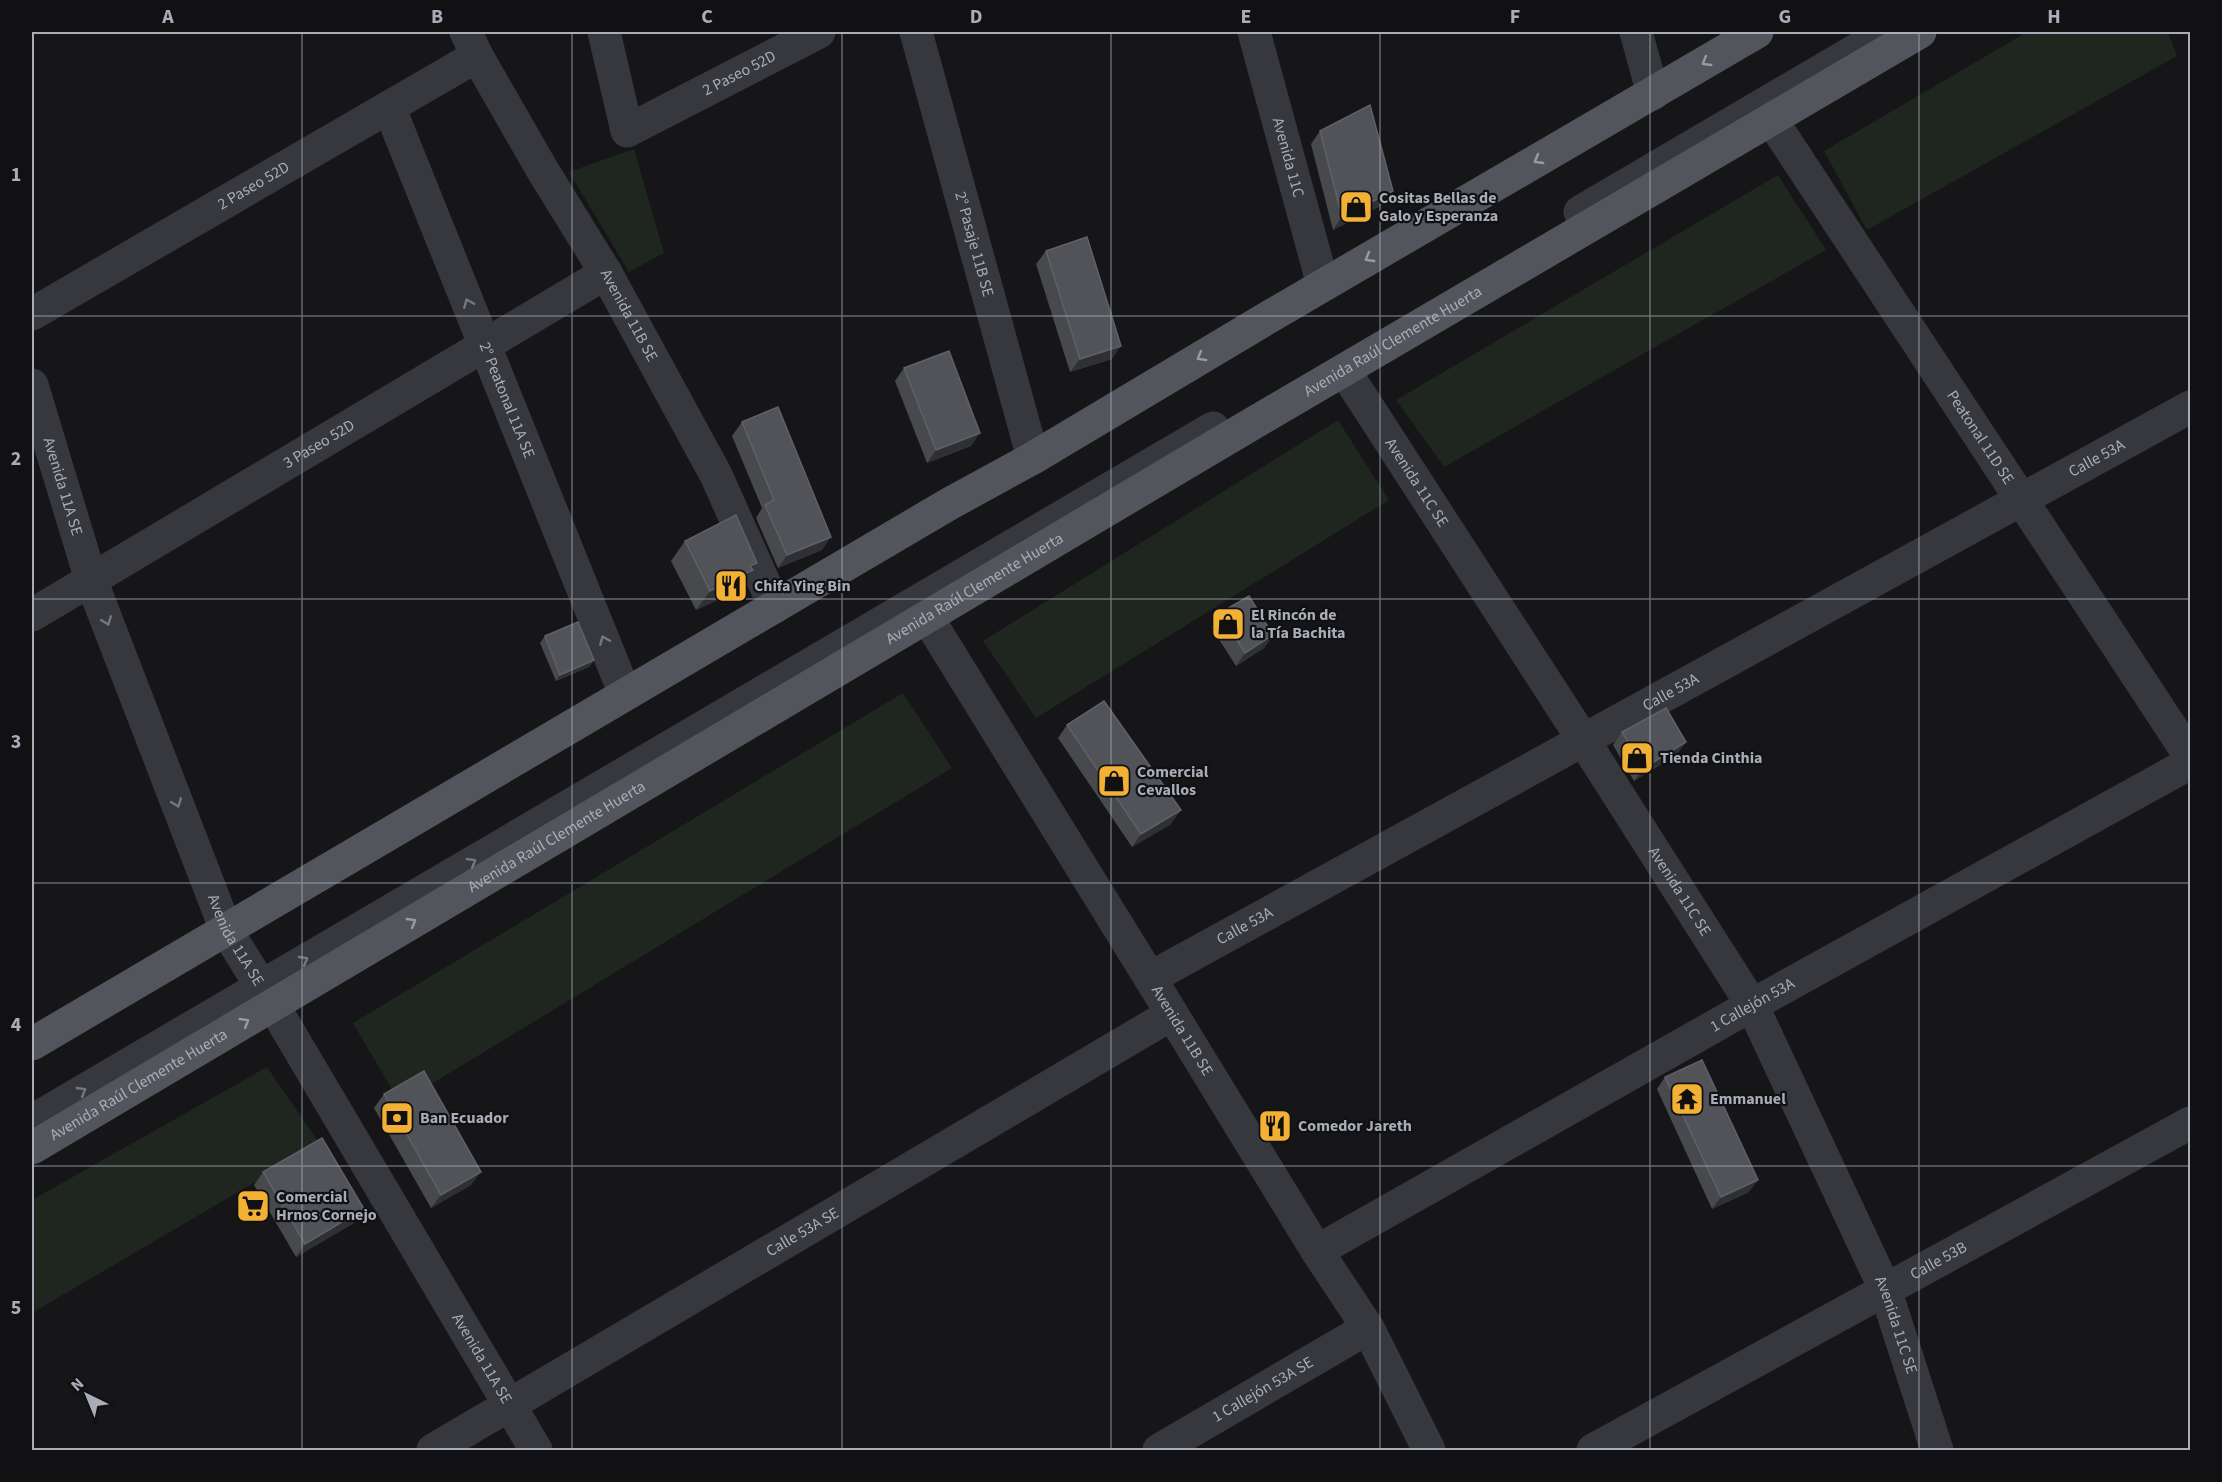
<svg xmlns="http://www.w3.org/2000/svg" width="2222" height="1482" font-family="'Source Sans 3',sans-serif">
  <rect width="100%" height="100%" fill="#161618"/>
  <path fill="#1e261f" d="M 2027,32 L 2168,32 L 2177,56 L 1867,230 L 1824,151 Z
    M 634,149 L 664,253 L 629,272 L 569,172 Z
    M 1778,175 L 1826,250 L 1444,467 L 1396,400 Z
    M 1338,420 L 1389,500 L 1036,718 L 983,641 Z
    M 903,693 L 952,768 L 400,1103 L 353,1023 Z
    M 267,1067 L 320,1144 L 32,1313 L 32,1200 Z"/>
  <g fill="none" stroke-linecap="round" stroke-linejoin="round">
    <g stroke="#37383d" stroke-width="33">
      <path id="s1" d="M 466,32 L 477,56 L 543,171 L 606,273 L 716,475 L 775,607"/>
      <path id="s2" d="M 604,32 L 627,131 L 819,32"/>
      <path id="s3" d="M 916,32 L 1033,458"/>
      <path id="s4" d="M 1254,32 L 1323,285"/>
      <path d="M 1636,32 L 1653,94"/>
      <path id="s5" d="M 389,107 L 625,694"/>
      <path id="s6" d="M 1771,119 L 2190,756"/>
      <path d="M 1580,212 L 1887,32"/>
      <path id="s7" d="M 32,314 L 477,56"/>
      <path id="s8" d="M 1344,370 L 1584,741 L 1752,1005 L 1885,1289 L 1937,1450"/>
      <path id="s9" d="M 32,385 L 91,580 L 226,930 L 273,1005 L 536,1450"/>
      <path id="s10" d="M 32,615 L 606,273"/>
      <path id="s11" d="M 927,617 L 1150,978 L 1317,1251 L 1368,1328 L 1429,1450"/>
      <path id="s12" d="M 1150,978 L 2190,407"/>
      <path d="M 32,1121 L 1213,428"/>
      <path id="s13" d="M 1317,1251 L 1752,1005 L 2190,763"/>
      <path id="s14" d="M 433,1450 L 1172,1014"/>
      <path id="s15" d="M 1159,1450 L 1368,1328"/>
      <path id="s16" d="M 1593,1450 L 2190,1123"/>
    </g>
    <g stroke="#53555c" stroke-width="33">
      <path d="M 32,1044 L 949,504 L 1033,458 L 1274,314 L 1757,32"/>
      <path id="s17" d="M 32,1148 L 1240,431 L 1920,32"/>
    </g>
  </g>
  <path fill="#47494d" d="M 1320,131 L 1393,191 L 1384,204 L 1333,230 L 1311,144 Z
    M 1046,251 L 1112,359 L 1070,372 L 1036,264 Z
    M 904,368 L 971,446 L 927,463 L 895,381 Z
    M 742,422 L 822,550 L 778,568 L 756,518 L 762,508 L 732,436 Z
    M 685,541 L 752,570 L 739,590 L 696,610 L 671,561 Z
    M 1220,613 L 1273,635 L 1264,648 L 1236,666 L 1211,627 Z
    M 545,636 L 594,660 L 589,667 L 556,681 L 540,643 Z
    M 1067,725 L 1171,824 L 1132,847 L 1058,738 Z
    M 1622,732 L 1686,742 L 1676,755 L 1634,781 L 1613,745 Z
    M 1665,1077 L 1749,1192 L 1712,1209 L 1657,1089 Z
    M 384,1094 L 471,1185 L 431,1208 L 374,1108 Z
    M 263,1172 L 354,1223 L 296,1257 L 254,1185 Z"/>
  <path fill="#2f3033" d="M 1393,191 L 1384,204 L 1333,230 L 1342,217 Z
    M 1121,346 L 1112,359 L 1070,372 L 1080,359 Z
    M 980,433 L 971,446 L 927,463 L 936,450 Z
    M 831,537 L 822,550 L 778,568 L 787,555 Z
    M 757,563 L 739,590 L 696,610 L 710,591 L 750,566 Z
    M 1273,635 L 1264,648 L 1236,666 L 1245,653 Z
    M 594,660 L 589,667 L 556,681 L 560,675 Z
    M 1686,742 L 1676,755 L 1634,781 L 1644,768 Z
    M 1181,810 L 1171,824 L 1132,847 L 1141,834 Z
    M 481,1172 L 471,1185 L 431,1208 L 441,1195 Z
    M 1758,1180 L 1749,1192 L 1712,1209 L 1721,1197 Z
    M 364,1209 L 354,1223 L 296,1257 L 305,1244 Z"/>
  <path fill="#525359" stroke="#5f6168" stroke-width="1.5" d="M 1370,105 L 1393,191 L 1342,217 L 1320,131 Z
    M 1087,237 L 1121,346 L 1080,359 L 1046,251 Z
    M 949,351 L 980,433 L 936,450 L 904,368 Z
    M 778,407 L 831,537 L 787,555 L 765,505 L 774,500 L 742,422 Z
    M 736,515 L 757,563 L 750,566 L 753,570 L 710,591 L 685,541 Z
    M 1249,596 L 1273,635 L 1245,653 L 1220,613 Z
    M 578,622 L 594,660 L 560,675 L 545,636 Z
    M 1104,701 L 1181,810 L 1141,834 L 1067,725 Z
    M 1666,708 L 1686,742 L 1644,768 L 1622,732 Z
    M 1702,1060 L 1758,1180 L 1721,1197 L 1665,1077 Z
    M 424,1071 L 481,1172 L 441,1195 L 384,1094 Z
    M 322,1138 L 364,1209 L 305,1244 L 263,1172 Z"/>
  <defs><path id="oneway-chevron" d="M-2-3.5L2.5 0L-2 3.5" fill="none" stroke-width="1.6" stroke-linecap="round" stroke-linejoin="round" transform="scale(1.5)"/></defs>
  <g stroke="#979ba6">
    <use href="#oneway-chevron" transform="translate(1706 62) rotate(149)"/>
    <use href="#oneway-chevron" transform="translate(1538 160) rotate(150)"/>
    <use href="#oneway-chevron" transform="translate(1369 258) rotate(150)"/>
    <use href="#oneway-chevron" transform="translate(1201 357) rotate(149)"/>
    <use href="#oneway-chevron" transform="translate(412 922) rotate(-31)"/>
    <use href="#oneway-chevron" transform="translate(245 1022) rotate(-31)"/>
  </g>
  <g stroke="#757881">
    <use href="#oneway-chevron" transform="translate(468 303) rotate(-112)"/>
    <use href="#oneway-chevron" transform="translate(107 621) rotate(69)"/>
    <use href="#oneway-chevron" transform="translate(604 640) rotate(-112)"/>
    <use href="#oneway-chevron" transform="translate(177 803) rotate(69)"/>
    <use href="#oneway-chevron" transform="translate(472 862) rotate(-30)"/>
    <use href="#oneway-chevron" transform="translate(304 960) rotate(-30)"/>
    <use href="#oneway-chevron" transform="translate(82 1091) rotate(-31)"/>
  </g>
  <path fill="none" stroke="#a8adb8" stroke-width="1.5" stroke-opacity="0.55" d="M 302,32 L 302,1450M 572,32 L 572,1450M 842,32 L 842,1450M 1111,32 L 1111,1450M 1380,32 L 1380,1450M 1650,32 L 1650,1450M 1919,32 L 1919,1450M 32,316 L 2190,316M 32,599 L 2190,599M 32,883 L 2190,883M 32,1166 L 2190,1166"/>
  <defs>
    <symbol id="shop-square" viewBox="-11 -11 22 22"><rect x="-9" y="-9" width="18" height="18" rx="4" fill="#f2b134" stroke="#111113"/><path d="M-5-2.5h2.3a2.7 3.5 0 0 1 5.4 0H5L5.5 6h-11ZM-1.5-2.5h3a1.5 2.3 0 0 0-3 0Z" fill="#111"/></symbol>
    <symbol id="restaurant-square" viewBox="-11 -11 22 22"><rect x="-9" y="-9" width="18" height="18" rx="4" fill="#f2b134" stroke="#111113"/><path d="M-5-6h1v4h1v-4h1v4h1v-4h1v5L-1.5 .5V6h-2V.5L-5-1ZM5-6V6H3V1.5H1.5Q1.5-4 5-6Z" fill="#111"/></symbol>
    <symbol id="temple-square" viewBox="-11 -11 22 22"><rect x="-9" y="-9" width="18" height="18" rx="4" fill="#f2b134" stroke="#111113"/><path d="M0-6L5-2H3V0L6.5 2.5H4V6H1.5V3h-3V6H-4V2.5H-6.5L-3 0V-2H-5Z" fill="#111"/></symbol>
    <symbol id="bank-square" viewBox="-11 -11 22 22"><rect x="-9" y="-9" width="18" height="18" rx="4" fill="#f2b134" stroke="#111113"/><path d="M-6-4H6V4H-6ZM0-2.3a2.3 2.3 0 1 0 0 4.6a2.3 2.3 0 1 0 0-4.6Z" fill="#111"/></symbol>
    <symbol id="supermarket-square" viewBox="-11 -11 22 22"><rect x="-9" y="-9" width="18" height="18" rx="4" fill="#f2b134" stroke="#111113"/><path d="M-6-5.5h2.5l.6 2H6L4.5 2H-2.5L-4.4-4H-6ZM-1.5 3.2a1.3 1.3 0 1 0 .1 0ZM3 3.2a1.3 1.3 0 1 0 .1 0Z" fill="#111"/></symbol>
  </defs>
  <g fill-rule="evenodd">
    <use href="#shop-square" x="1337" y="188" width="38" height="38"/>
    <use href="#restaurant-square" x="712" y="567" width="38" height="38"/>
    <use href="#shop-square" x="1209" y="605" width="38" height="38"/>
    <use href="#shop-square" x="1618" y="739" width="38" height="38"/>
    <use href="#shop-square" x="1095" y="762" width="38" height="38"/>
    <use href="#temple-square" x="1668" y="1080" width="38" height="38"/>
    <use href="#bank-square" x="378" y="1099" width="38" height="38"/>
    <use href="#restaurant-square" x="1256" y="1107" width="38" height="38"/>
    <use href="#supermarket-square" x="234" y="1187" width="38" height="38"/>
  </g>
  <g text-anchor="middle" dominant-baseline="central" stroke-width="4.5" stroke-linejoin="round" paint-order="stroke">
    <g font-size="16" fill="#a8adb8" stroke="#111113">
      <text stroke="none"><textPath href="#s2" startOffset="228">2 Paseo 52D</textPath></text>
      <text stroke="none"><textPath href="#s4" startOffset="130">Avenida 11C</textPath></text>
      <text stroke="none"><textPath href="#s7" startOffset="256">2 Paseo 52D</textPath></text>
      <text stroke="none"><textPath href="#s3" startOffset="220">2° Pasaje 11B SE</textPath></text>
      <text stroke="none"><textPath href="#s1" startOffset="327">Avenida 11B SE</textPath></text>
      <text stroke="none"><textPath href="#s17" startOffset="1582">Avenida Raúl Clemente Huerta</textPath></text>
      <text stroke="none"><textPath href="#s5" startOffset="316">2° Peatonal 11A SE</textPath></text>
      <text stroke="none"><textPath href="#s6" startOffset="381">Peatonal 11D SE</textPath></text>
      <text stroke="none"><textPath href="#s10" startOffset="334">3 Paseo 52D</textPath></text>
      <text stroke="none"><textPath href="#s12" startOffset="1080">Calle 53A</textPath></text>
      <text stroke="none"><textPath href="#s8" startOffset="134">Avenida 11C SE</textPath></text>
      <text stroke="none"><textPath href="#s9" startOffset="106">Avenida 11A SE</textPath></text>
      <text stroke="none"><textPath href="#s17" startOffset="1096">Avenida Raúl Clemente Huerta</textPath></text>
      <text stroke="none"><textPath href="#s12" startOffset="594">Calle 53A</textPath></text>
      <text stroke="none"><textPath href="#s17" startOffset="610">Avenida Raúl Clemente Huerta</textPath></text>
      <text stroke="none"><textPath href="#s8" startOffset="620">Avenida 11C SE</textPath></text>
      <text stroke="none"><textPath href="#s12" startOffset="108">Calle 53A</textPath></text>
      <text stroke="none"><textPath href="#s9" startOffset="592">Avenida 11A SE</textPath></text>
      <text stroke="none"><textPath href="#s13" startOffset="500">1 Callejón 53A</textPath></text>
      <text stroke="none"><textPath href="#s11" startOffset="486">Avenida 11B SE</textPath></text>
      <text stroke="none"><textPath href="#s17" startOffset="124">Avenida Raúl Clemente Huerta</textPath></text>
      <text stroke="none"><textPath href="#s14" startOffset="429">Calle 53A SE</textPath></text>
      <text stroke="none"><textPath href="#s16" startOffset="394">Calle 53B</textPath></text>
      <text stroke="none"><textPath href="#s8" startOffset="1106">Avenida 11C SE</textPath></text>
      <text stroke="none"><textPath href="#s9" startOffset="1078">Avenida 11A SE</textPath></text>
      <text stroke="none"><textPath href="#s15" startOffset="120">1 Callejón 53A SE</textPath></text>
    </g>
    <g font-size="16" font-weight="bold" fill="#a8adb8" stroke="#111113" text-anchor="start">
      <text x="1379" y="198">Cositas Bellas de<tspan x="1379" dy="18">Galo y Esperanza</tspan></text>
      <text x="754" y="586">Chifa Ying Bin</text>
      <text x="1251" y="615">El Rincón de<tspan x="1251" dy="18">la Tía Bachita</tspan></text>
      <text x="1660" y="758">Tienda Cinthia</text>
      <text x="1137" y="772">Comercial<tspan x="1137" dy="18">Cevallos</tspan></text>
      <text x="1710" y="1099">Emmanuel</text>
      <text x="420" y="1118">Ban Ecuador</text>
      <text x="1298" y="1126">Comedor Jareth</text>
      <text x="276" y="1197">Comercial<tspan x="276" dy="18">Hrnos Cornejo</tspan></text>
    </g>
  </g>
  <rect width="2222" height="1482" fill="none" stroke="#111113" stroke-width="66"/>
  <g transform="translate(87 1395) rotate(317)" stroke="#111113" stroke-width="4.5" paint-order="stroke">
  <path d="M0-4.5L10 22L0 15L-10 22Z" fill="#a8adb8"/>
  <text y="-9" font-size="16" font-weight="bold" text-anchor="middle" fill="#a8adb8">N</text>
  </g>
  <rect x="33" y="33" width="2156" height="1416" fill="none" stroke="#a8adb8" stroke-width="2"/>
  <g font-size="20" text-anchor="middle" font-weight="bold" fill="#a8adb8">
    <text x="168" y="23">A</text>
    <text x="437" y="23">B</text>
    <text x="707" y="23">C</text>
    <text x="976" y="23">D</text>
    <text x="1246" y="23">E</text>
    <text x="1515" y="23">F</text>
    <text x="1785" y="23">G</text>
    <text x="2054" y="23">H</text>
    <text x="16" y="181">1</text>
    <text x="16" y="465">2</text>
    <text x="16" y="748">3</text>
    <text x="16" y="1031">4</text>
    <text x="16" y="1314">5</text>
  </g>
</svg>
